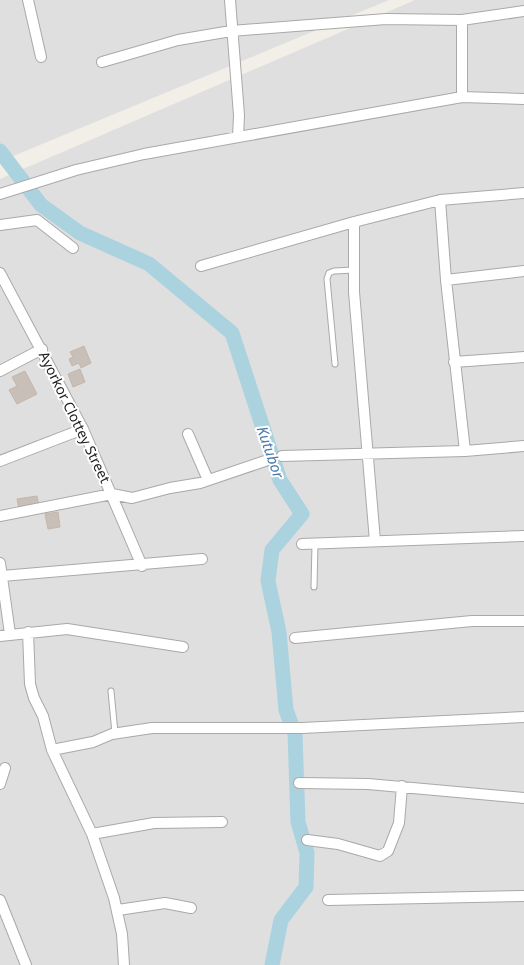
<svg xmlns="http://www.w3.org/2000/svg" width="524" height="965" font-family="'Noto Sans',sans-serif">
  <rect width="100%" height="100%" fill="#f2efe9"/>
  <path fill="#e0dfdf" d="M 0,0 L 389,0 L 6,159 L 0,143 Z
    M 415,0 L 524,0 L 524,965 L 0,965 L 0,179 Z"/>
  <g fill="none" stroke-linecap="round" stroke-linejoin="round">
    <path stroke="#aad3df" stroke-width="15" d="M 0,151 L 41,205 L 80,233 L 149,264 L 232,333 L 280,480 L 302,514 L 272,550 L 268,581 L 279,632 L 286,710 L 295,734 L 298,822 L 307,853 L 306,887 L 281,920 L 272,965"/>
  </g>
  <path fill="#c7bfb8" stroke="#c4b6ab" d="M 84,346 L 91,363 L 81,368 L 79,363 L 72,366 L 69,359 L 73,357 L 70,352 Z
    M 80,369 L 85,382 L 73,387 L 68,374 Z
    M 25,371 L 37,394 L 17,404 L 9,390 L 17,386 L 12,377 Z
    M 37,496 L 39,506 L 19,509 L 17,499 Z
    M 58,512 L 60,527 L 48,529 L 45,514 Z"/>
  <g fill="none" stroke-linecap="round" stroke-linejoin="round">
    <defs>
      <path id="lane" d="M 335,364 L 327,279 L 329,273 L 334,271 L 354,270
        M 314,587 L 315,544
        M 111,691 L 115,733"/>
      <path id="street" d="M 28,0 L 41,57
        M 230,0 L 239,115 L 238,137
        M 462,20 L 462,97
        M 102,62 L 178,40 L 231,31 L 386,19 L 462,20 L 524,11
        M 0,194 L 76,170 L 144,154 L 462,97 L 524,99
        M 440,200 L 446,280 L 465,451
        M 354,222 L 354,292 L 375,541
        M 0,225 L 37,220 L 73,248
        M 201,266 L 354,222 L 440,200 L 524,193
        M 0,273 L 83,429 L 142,566
        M 446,280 L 524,271
        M 454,362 L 524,357
        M 0,371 L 42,349
        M 188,434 L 208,480
        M 282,456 L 465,451 L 524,446
        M 0,461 L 83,429
        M 0,516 L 112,494 L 132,498 L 170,488 L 200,483 L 265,461
        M 302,544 L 524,536
        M 0,563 L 10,634
        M 2,576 L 202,559
        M 28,632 L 30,684 L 34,698 L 43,716 L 52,750 L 92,834 L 114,898 L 122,934 L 124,965
        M 0,636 L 67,629 L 183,647
        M 295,638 L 472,621 L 524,621
        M 52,750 L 93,742 L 112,734 L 152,728 L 302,728 L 524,717
        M 299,783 L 368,784 L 524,798
        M 0,784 L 5,768
        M 92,834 L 154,823 L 222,822
        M 307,840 L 338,844 L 380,856 L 388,851 L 399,823 L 402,786
        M 0,900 L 26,965
        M 328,900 L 524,896
        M 118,910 L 165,903 L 191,908"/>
    </defs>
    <use href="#lane" stroke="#a9a9a9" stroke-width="7"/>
    <use href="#street" stroke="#a9a9a9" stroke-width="12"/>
    <use href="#lane" stroke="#fff" stroke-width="5"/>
    <use href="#street" stroke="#fff" stroke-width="10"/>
  </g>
  <g text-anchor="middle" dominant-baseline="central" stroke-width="4" stroke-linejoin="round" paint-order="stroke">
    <g font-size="14" fill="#222" stroke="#fff">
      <text transform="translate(75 417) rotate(64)">Ayorkor Clottey Street</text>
    </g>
    <g font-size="15" font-style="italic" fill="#4a7aab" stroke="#fff">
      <text transform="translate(271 452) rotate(71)">Kutubor</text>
    </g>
  </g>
</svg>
